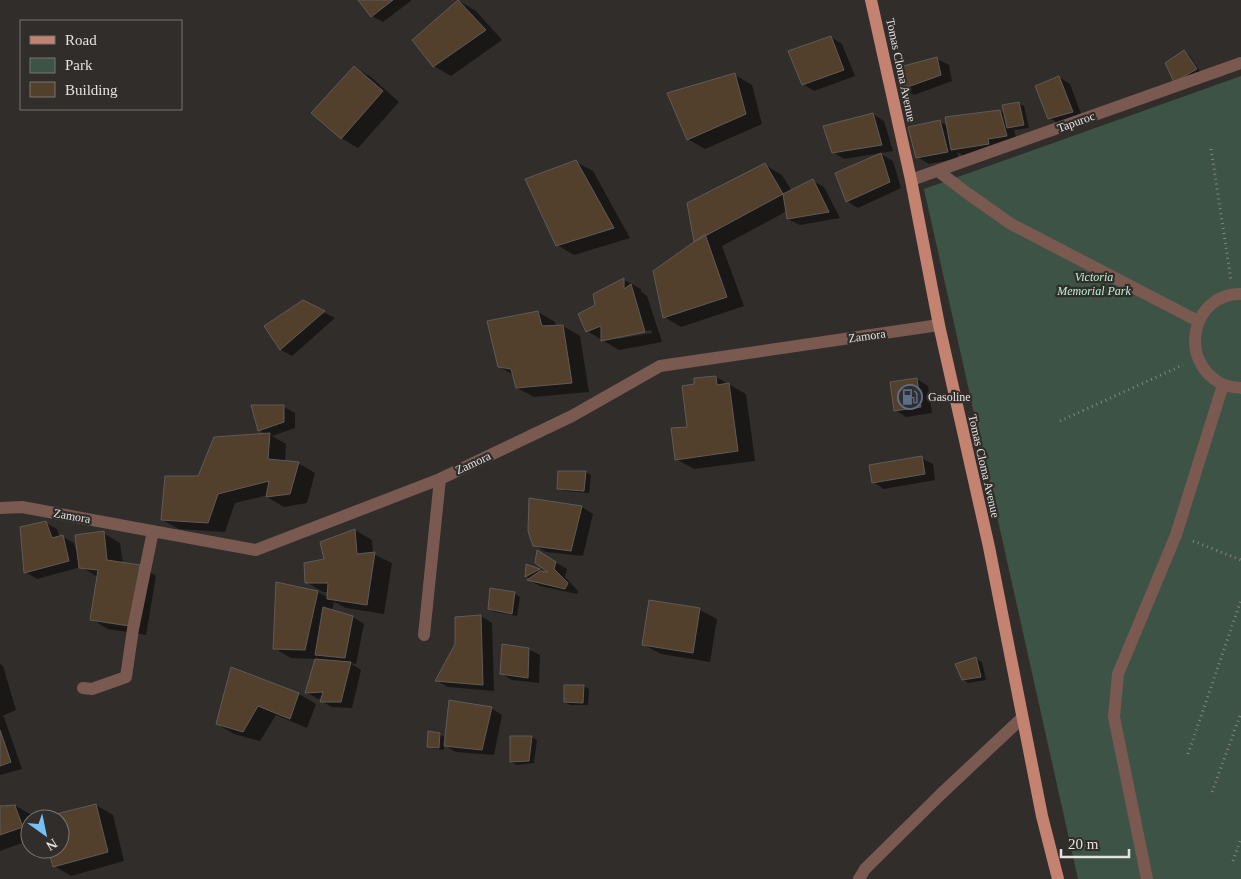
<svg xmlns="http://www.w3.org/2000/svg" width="1241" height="879" font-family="'Times New Roman',serif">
  <rect width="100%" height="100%" fill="#312d2b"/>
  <path fill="#3c5346" d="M 1241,76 L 1241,879 L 1078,879 L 924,189 Z"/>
  <path fill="#0007" fill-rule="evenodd" d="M 360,0 L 412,0 L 383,22 L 372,16 Z
    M 459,1 L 476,11 L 502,40 L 451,76 L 434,66 L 414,40 Z
    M 831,37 L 842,44 L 855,76 L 814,91 L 803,84 Z
    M 1184,52 L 1189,55 L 1201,73 L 1175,81 Z
    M 937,59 L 949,65 L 952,81 L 914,95 L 903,89 Z
    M 354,67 L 371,77 L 399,102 L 358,148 L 341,138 Z
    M 735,75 L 752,85 L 762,124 L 705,149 L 688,139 Z
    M 1059,77 L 1070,84 L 1083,119 L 1061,125 L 1049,118 Z
    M 1018,103 L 1024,106 L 1029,128 L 1014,130 L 1017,142 L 964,156 L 957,152 L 959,158 L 929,164 L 917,157 L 940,122 L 948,126 L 1000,111 L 1006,114 Z
    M 873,114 L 884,121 L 893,151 L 844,159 L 833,152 Z
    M 881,154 L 893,161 L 901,188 L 858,208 L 847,201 Z
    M 576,162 L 593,171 L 630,238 L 574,255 L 557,245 Z
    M 765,165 L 782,175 L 792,191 L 813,181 L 824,187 L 840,218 L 800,225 L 788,219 L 787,211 L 722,246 L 744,306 L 681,327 L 664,317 L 695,243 Z
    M 624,280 L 641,289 L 641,292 L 647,296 L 662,342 L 619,350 L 587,331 L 596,306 L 594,294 ZM 651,330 L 652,333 L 617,339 L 617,336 Z
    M 303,302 L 335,318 L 292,356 L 281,350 L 266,326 Z
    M 538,312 L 555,322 L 556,327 L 563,326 L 580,336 L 589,392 L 534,397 L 517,388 L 514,375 L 499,367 Z
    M 716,377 L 746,394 L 755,461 L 694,469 L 676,459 L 689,428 L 696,385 Z
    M 917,379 L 928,386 L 932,413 L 906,417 L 895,410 Z
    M 284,407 L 295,413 L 295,428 L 272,436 L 286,444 L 285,462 L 298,463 L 315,473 L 307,503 L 284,507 L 267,497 L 268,495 L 235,503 L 225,532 L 179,529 L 162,520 L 199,477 L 266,434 L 259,430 Z
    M 921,458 L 933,464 L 935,480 L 884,489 L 873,482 Z
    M 586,472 L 591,475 L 589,493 L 564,491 L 559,488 Z
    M 530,500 L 582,507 L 593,514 L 583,556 L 546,552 L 534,545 Z
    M 46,523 L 57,529 L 60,538 L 63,537 L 74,543 L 76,551 L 103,533 L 120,543 L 123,564 L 139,566 L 156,576 L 146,635 L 108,629 L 91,619 L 98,577 L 81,567 L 37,579 L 25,572 Z
    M 355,530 L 372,540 L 373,554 L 392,563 L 384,614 L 346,608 L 334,602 L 332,611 L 353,617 L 364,624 L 356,664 L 350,663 L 361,670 L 352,708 L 332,707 L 321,701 L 322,698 L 318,699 L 306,692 L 316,659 L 291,658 L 274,648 L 318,592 L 329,598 L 329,592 L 323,592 L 306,582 Z
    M 538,552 L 567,569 L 565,577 L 578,591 L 577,594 L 540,586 L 529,580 L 531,579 L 527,577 L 527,565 L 544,573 L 552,574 Z
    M 515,594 L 520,597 L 517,616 L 494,612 L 489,609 Z
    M 650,602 L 700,610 L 717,619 L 710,662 L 661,654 L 644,645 Z
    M 481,616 L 492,623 L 494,691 L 448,687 L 437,681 Z
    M 528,649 L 540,655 L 539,683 L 512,680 L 501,673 Z
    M 976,659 L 982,662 L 986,680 L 968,683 L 963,679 Z
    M 0,664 L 3,666 L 16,710 L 2,716 L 4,717 L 22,769 L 0,775 Z
    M 232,669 L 299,694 L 316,704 L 307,728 L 276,715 L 260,741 L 234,734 L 217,724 Z
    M 583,686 L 589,689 L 588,705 L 570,705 L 565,702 Z
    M 491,708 L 502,715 L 494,755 L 456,752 L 444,745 L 444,750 L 434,749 L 428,746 L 439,734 L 446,738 Z
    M 532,737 L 537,740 L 534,763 L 517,765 L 511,762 Z
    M 96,805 L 113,815 L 124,861 L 71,876 L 54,866 L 50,849 L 60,849 L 60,819 L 42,819 Z
    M 16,806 L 32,815 L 33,819 L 30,819 L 30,840 L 0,851 L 0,807 Z"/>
  <path fill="#53402c" stroke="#5f5b58" d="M 358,0 L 393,0 L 371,17 Z
    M 458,0 L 486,30 L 433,67 L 412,40 Z
    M 831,36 L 844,70 L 802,85 L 788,51 Z
    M 1184,50 L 1197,69 L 1174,82 L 1165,63 Z
    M 937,57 L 941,75 L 902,89 L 896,68 Z
    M 354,66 L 383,91 L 341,139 L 311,113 Z
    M 735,73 L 746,114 L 687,140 L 667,93 Z
    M 1059,76 L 1073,112 L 1048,119 L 1035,86 Z
    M 1019,102 L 1024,125 L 1007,128 L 1002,105 Z
    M 1000,110 L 1007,136 L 988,139 L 989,144 L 951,150 L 945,117 Z
    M 873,113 L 882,145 L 832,153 L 823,126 Z
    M 940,120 L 948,152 L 916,158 L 908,127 Z
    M 881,153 L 890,182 L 846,202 L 835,173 Z
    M 576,160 L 614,228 L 556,246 L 525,179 Z
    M 765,163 L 783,194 L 694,242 L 687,203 Z
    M 813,179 L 829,212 L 787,219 L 783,194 Z
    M 705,234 L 727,297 L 663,318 L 653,271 Z
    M 624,278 L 624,289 L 631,284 L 645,332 L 601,341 L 601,326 L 586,332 L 578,314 L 595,305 L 593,294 Z
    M 303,300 L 325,311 L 280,350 L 264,326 Z
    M 538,311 L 542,326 L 563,325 L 572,383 L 516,388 L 511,369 L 498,367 L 487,321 Z
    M 716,376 L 717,385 L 729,383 L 738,451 L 675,460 L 671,428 L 687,427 L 682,386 L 694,384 L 694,378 Z
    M 917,378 L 921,407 L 894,411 L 890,382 Z
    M 251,405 L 284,405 L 284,422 L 258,431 Z
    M 270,433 L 268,459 L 299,462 L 290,494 L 266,497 L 269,481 L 218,494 L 208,523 L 161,520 L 165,476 L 198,476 L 214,437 Z
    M 922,456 L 925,474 L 872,483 L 869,465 Z
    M 558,471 L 586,471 L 584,491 L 557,489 Z
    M 529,498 L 582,506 L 571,551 L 533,546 L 528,531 Z
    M 46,521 L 52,538 L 63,535 L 69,561 L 24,573 L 20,527 Z
    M 355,529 L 357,554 L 375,552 L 367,605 L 327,599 L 328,583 L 305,583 L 304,563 L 324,559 L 320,542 Z
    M 104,531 L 107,560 L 140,565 L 129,626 L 90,620 L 98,570 L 79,568 L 75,535 Z
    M 537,550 L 556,562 L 554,569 L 568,583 L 565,589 L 527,580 L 540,571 L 548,572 L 535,563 Z
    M 526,564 L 540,569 L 525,577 Z
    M 276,582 L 318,591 L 305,650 L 273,649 Z
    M 490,588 L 515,592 L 512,614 L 488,609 Z
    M 649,600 L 700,608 L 693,653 L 642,645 Z
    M 323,607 L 353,616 L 345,658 L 315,655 Z
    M 481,615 L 483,685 L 435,681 L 455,644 L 455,617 Z
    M 502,644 L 529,648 L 528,678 L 500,674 Z
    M 976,657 L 981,677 L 962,680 L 955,664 Z
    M 315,659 L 351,662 L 341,702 L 320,702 L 323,692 L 305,693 Z
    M 231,667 L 299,693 L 290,719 L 258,706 L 243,732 L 216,724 Z
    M 564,685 L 584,685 L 583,703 L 564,702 Z
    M 449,700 L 492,707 L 482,750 L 444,746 Z
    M 0,730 L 11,762 L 0,766 Z
    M 428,731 L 440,733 L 439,748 L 427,747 Z
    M 510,736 L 532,736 L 529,761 L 510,762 Z
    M 96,804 L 108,852 L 53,867 L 48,849 L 60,849 L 60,819 L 40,818 Z
    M 16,805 L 15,806 L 23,827 L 0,835 L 0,806 Z"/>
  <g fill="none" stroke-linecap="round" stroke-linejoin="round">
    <path stroke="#878482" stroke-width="3" stroke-dasharray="1 4" stroke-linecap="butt" d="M 1211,149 L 1231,280
      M 1060,421 L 1183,365
      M 1193,541 L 1241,560
      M 1188,754 L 1241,600
      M 1212,792 L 1241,713
      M 1233,861 L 1241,838"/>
    <path stroke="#7a5950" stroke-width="12" d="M 938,171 L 967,193 L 1011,224 L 1198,321
      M 911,180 L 1241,63
      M 1241,294 C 1192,293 1177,361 1222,384 C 1228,387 1235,387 1241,388
      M 0,508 L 22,507 L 256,550 L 440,479 L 572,416 L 660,366 L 939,325
      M 424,635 L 440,479
      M 83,688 L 92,689 L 126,677 L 133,629 L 153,531
      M 859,879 L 865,869 L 941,794 L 1022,718
      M 1147,879 L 1114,717 L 1118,674 L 1176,535 L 1223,385"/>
    <path stroke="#c48271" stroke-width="12" d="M 871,0 L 911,180 L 939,325 L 989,547 L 1042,816 L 1058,879"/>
  </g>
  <defs>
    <symbol id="fuel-ring" viewBox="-11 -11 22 22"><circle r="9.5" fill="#312d2b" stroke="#5c6f8a" stroke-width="1.5"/><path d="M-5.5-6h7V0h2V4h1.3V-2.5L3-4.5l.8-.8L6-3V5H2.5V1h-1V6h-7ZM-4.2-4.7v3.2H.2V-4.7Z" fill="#5c6f8a"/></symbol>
  </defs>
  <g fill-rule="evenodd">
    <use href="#fuel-ring" x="896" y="383" width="28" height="28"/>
  </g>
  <g text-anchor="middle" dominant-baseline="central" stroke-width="4.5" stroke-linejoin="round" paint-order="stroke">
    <g font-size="12" fill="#e4e1e0" stroke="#312d2b">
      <text transform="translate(901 70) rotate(78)">Tomas Cloma Avenue</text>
      <text transform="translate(1076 122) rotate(-20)">Tapuroc</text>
      <text transform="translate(867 336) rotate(-8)">Zamora</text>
      <text transform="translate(473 463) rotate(-25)">Zamora</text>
      <text transform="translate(984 466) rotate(77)">Tomas Cloma Avenue</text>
      <text transform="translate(72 516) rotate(10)">Zamora</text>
    </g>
    <g font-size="12" font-style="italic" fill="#bbf4d5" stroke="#312d2b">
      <text x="1094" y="277">Victoria<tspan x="1094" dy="14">Memorial Park</tspan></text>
    </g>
    <g font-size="12" fill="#e4e1e0" stroke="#312d2b" text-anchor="start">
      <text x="928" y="397">Gasoline</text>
    </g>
  </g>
  <rect x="20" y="20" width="162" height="90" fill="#312d2b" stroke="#797573"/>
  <rect x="30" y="36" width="25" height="8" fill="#c48271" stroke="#797573"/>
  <text x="65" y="45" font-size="15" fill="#e4e1e0">Road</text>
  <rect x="30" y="58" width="25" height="15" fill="#3c5346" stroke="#797573"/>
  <text x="65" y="70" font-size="15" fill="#e4e1e0">Park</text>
  <rect x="30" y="82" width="25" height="15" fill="#53402c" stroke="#797573"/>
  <text x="65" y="95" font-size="15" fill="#e4e1e0">Building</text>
  <g transform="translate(45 834) rotate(147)"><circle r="24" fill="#312d2b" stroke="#797573"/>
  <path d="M0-4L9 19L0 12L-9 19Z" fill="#73c1f6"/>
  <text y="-8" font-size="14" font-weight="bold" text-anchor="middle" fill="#e4e1e0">N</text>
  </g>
  <path d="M1061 849v8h68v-8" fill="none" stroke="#e4e1e0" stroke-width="2.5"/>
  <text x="1068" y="849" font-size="15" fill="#e4e1e0" stroke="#312d2b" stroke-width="4" paint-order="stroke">20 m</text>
</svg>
